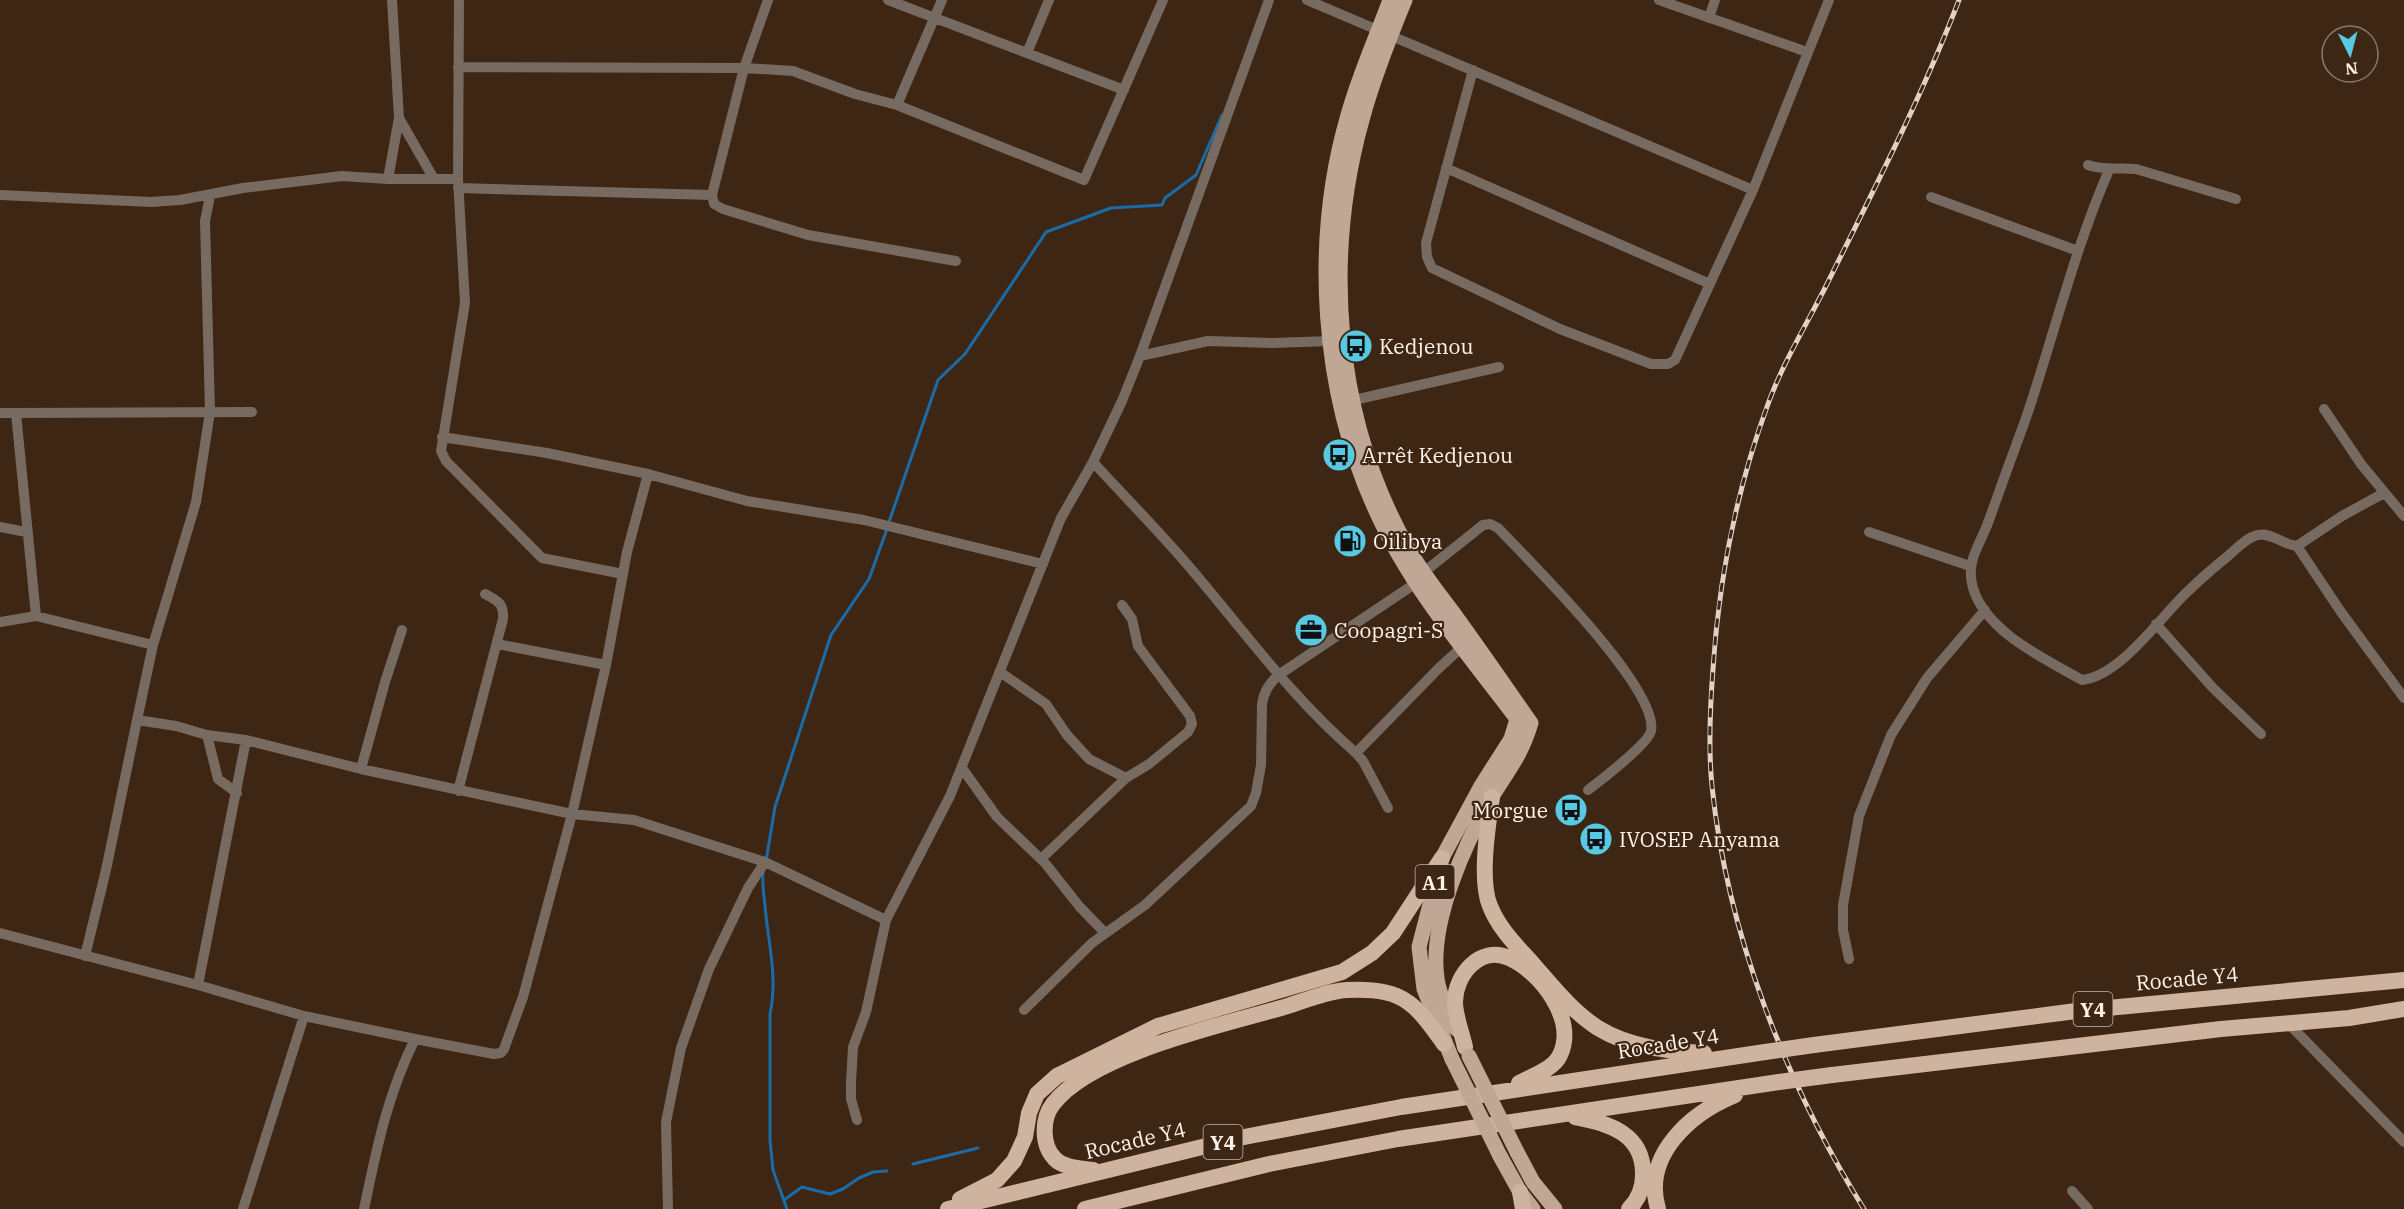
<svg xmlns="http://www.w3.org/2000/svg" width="2404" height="1209" font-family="'IBM Plex Serif',serif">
  <rect width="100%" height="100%" fill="#3e2615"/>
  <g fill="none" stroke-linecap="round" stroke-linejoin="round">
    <path stroke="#196ca7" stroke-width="3" d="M 889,522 L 938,380 L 965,354 L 1046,232 L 1111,208 L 1162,205 L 1165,198 L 1196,175 L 1222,115
      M 766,861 L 775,807 L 831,635 L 869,579 L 887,529
      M 763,873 C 762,884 764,895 765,906 C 768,942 778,977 770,1014 L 770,1140 L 773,1170 L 787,1209
      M 913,1164 L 978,1148
      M 784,1200 L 802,1187 L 830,1194 L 843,1189 L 859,1178 L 873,1172 L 887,1171"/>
    <path stroke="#766a61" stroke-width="10" d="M 392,0 L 399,118 L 434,179
      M 459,0 L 458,179 L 465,303 L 441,451 L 446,461 L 542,558 L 623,574
      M 768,0 L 744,68 L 712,195 L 714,204 L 723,209 L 808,235 L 956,261
      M 888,0 L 1124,90
      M 942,0 L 897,105 L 1084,180 L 1163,0
      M 1307,0 L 1753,190
      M 1659,0 L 1807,52
      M 1709,18 L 1715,0
      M 1027,53 L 1049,0
      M 458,67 L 744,68 L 793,71 L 855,94 L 897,105
      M 1473,70 L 1426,243 L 1427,257 L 1432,268 L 1560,329 L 1651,364 L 1668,364 L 1675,360 L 1753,190 L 1829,0
      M 2088,165 C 2105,171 2119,167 2136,169 L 2236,199
      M 1446,168 L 1710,284
      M 2109,170 C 2075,248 2055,331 2028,412 C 2018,441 2007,469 1997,498 C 1993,508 1990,518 1986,528 C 1977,549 1966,564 1973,588 C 1986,632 2045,659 2082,680 C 2119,676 2157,622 2183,596 C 2197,582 2212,569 2228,556 C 2236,549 2247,537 2258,535 C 2271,532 2283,545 2297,546 L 2342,516 L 2384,493
      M 388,179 L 399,118
      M 458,188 L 712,195
      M 0,195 L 151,202 L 180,200 L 243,188 L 342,176 L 388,179 L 458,179
      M 1931,197 L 2078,251
      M 1140,356 L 1269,0
      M 1354,400 L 1499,367
      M 2324,409 L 2361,464 L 2404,516
      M 0,413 L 16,413 L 36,616 L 153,645 L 137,720 L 176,726 L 207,735 L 246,740 L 361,769 L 572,814 L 634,820 L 765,862 L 886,920
      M 16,413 L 252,412
      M 442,437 L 547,453 L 648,474 L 747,501 L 864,520 L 1043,564
      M 1093,462 C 1124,496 1156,528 1186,563 C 1243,629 1289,695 1356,753
      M 0,527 L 26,532
      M 1869,532 L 1970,566
      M 2297,546 L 2341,612 L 2404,698
      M 1424,572 L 1483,525 L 1490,524 L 1498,528 C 1529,561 1659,688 1651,731 C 1649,743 1600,781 1588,790
      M 0,622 L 36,616
      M 2156,624 L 2213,688 L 2261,734
      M 497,644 L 606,665
      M 153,645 L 196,502 L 210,412 L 205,221 L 210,196
      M 1000,672 L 1046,704 L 1067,735 L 1089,759 L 1126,778
      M 207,735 L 218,779 L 237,793
      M 962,768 L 997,817 L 1045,863 L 1079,906 L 1105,933
      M 361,769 L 385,682 L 402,630
      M 458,791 L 503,619 C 504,603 498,601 485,594
      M 1388,808 L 1363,761 L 1356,753 L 1439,668 L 1462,647
      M 1041,859 L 1126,778 L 1149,764 L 1188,732 L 1192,724 L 1190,716 L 1138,646 L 1132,619 L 1122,605
      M 0,933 L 198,985 L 304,1016 L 415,1039 C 387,1096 377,1147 364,1209
      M 85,956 L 106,870 L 137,720
      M 1849,959 L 1843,930 L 1843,905 L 1859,816 L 1891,735 L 1927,678 L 1985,610
      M 198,985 L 246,740
      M 1024,1010 L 1092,943 L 1145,905 L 1251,806 L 1256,793 L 1261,765 L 1262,704 C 1264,691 1269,685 1277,676 L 1416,583
      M 2287,1022 L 2404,1142
      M 415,1039 L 494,1054 L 501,1053 L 504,1049 L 523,997 L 572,814 L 606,665 L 627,552 L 648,474
      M 857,1120 L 851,1099 L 851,1082 L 853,1047 L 866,1012 L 886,920 L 950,796 L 1061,518 L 1093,462 L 1122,401 L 1140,356 L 1208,341 L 1272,343 L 1331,341
      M 2072,1191 L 2088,1209
      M 243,1209 L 304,1016
      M 668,1209 L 666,1122 L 681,1048 L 709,969 L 748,888 L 765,862"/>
    <path stroke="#c0a795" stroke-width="15" d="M 1390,0 C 1376,38 1359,75 1348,115 C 1311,242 1321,393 1377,513 C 1412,589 1467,653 1517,719 L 1511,739 L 1481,786 L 1442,858 L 1419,947 L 1424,989 L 1452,1059
      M 1405,0 C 1389,39 1373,79 1362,120 C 1323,260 1335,420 1408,548 C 1420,570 1437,591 1452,611 C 1479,648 1505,686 1531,723 C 1522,754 1509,769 1493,795 C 1465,843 1429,922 1437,978 C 1439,996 1449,1013 1456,1029
      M 1517,1152 L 1533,1182 L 1555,1209
      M 1500,1156 L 1520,1192 L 1533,1209"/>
    <path stroke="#ceb39f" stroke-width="16" d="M 1492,797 C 1488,825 1479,880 1490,906 C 1499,929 1517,946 1533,964 C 1553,987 1573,1012 1598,1028 C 1630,1048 1669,1051 1704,1053
      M 1814,1045 L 2076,1011 L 2404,980
      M 1465,1047 C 1462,1033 1455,1016 1455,1002 C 1455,975 1480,945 1509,958 C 1541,972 1577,1020 1560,1055 C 1554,1069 1532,1076 1519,1083
      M 1832,1075 L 2221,1029 L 2349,1018 L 2404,1009
      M 1575,1117 C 1609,1123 1644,1134 1643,1175 C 1643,1188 1638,1200 1629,1209
      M 1093,1170 C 1081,1168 1064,1168 1055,1159 C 1041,1145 1042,1118 1053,1104 C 1091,1054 1221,1025 1281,1008 C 1301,1002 1327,991 1347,990 C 1361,989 1384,990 1397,996 C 1418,1005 1431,1026 1444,1044
      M 1520,1192 L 1523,1209
      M 960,1199 L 997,1180 L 1014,1161 L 1025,1137 L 1029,1113 L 1037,1094 L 1057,1076 L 1158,1026 L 1342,972 L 1372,953 L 1393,933 L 1442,858
      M 948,1209 L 1239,1138 L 1401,1107 L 1765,1052
      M 1085,1209 L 1269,1164 L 1398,1139 L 1779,1082
      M 1658,1209 C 1642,1155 1691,1113 1735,1095"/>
    <defs>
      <path id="rail" d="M 1864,1209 C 1786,1084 1727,933 1712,786 C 1708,747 1710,708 1713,669 C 1719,577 1736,491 1768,404 C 1782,365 1806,325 1825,288 C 1872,193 1921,99 1959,0"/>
    </defs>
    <use href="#rail" stroke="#e0d1c7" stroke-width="5"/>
    <use href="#rail" stroke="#3e2615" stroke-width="3" stroke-dasharray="9" stroke-linecap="butt"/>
    <path stroke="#c0a795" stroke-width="15" d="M 1469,1056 L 1517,1152
      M 1452,1059 L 1500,1156"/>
    <path stroke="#ceb39f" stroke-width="16" d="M 1765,1052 L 1814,1045
      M 1779,1082 L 1832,1075"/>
  </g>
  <defs>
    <symbol id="bus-disc" viewBox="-11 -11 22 22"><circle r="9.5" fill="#57c9e2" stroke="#3e2615"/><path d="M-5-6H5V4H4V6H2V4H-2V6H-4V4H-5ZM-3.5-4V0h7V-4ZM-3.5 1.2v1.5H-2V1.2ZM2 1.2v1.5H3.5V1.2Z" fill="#111"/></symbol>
    <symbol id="fuel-disc" viewBox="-11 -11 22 22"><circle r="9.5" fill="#57c9e2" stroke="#3e2615"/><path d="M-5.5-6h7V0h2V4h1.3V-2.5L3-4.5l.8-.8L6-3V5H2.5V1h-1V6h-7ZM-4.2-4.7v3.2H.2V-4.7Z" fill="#111"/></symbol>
    <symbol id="office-disc" viewBox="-11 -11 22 22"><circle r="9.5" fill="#57c9e2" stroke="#3e2615"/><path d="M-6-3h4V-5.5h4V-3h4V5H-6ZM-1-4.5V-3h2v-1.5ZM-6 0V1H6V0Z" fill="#111"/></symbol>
  </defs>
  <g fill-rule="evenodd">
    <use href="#bus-disc" x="1337" y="327" width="38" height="38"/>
    <use href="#bus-disc" x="1320" y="436" width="38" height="38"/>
    <use href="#fuel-disc" x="1331" y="522" width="38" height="38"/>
    <use href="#office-disc" x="1292" y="611" width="38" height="38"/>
    <use href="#bus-disc" x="1552" y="791" width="38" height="38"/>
    <use href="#bus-disc" x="1577" y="820" width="38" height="38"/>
  </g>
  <g text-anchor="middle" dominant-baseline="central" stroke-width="4.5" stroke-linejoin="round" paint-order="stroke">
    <g fill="#3e2615" stroke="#c5b5a9" stroke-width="1.5">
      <rect x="1415.5" y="865" width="39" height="34" rx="4.5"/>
      <rect x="2073.5" y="992" width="39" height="34" rx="4.5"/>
      <rect x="1203.5" y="1125" width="39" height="34" rx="4.5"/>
    </g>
    <g font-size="20" font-weight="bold" fill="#fff2e9">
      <text x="1435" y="882">A1</text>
      <text x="2093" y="1009">Y4</text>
      <text x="1223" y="1142">Y4</text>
    </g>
    <g font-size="21" fill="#fff2e9" stroke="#3e2615" text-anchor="start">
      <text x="1379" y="346">Kedjenou</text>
      <text x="1362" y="455">Arrêt Kedjenou</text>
      <text x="1373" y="541">Oilibya</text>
      <text x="1334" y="630">Coopagri-S</text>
      <text x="1548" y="810" text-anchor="end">Morgue</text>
      <text x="1619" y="839">IVOSEP Anyama</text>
    </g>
    <g font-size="21" fill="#fff2e9" stroke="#3e2615">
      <text transform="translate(2187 978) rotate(-5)">Rocade Y4</text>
      <text transform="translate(1668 1043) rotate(-9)">Rocade Y4</text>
      <text transform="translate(1135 1140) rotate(-13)">Rocade Y4</text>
    </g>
  </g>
  <g transform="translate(2350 54) rotate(174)"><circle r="28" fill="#3e2615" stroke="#8b786a" stroke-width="1.5"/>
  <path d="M0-4.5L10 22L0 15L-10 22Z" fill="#57c9e2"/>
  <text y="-9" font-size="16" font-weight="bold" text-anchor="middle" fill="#fff2e9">N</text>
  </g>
</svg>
